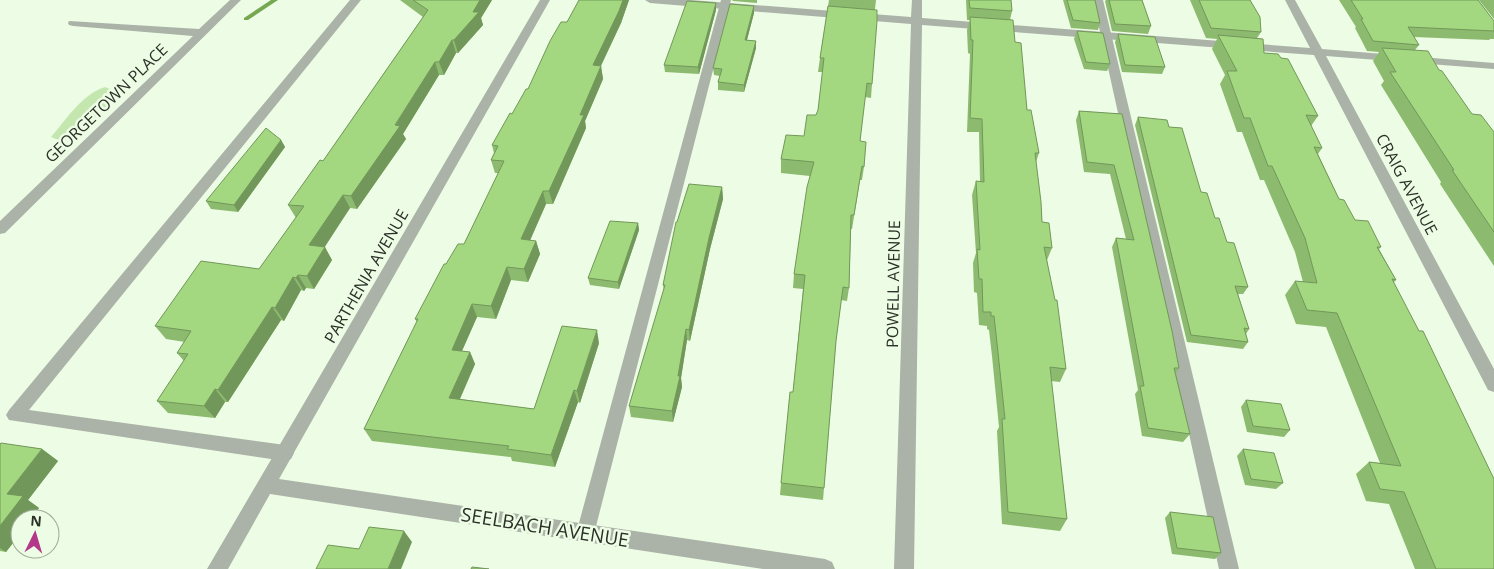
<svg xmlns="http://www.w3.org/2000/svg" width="1494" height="569" font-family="'Open Sans',sans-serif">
  <rect width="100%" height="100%" fill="#edfce4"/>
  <path fill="#c4e7af" d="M 105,87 L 113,90 L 114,98 C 105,112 78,139 62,140 C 58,140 54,138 51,137 C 66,120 82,94 105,87 Z"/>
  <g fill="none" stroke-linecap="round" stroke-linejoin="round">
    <path fill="#76a852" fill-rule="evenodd" d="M 271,0 L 278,0 L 248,20 L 244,20 L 244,18 Z"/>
    <path fill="#abb2a7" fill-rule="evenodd" d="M 230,0 L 241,0 L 5,233 L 0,234 L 0,221 L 193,36 L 73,26 L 69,25 L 68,23 L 69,21 L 199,29 Z
      M 350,0 L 361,0 L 29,410 L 285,445 L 291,447 L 294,453 L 291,459 L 285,461 L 9,420 L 6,415 L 9,410 Z
      M 721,0 L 731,0 L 594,534 L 592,540 L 585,543 L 578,540 L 576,534 Z
      M 1093,0 L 1103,0 L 1239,569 L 1219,569 Z"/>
    <path fill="#abb2a7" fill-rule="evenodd" d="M 540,0 L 550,0 L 279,479 L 825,559 L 832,562 L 835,569 L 763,569 L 270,494 L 228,569 L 207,569 Z
      M 645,0 L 691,0 L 911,17 L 912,0 L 922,0 L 922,18 L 1310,48 L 1285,0 L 1295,0 L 1322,49 L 1494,63 L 1494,69 L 1326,56 L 1494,369 L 1494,392 L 1488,390 L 1314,55 L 922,25 L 914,569 L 894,569 L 911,24 L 650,3 Z"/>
  </g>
  <path fill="#8cba6e" d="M 400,0 L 492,0 L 481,18 L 483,25 L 458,53 L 456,53 L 444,75 L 439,75 L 403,134 L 406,139 L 357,209 L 350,208 L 324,247 L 332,260 L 314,289 L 306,288 L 304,291 L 301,290 L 284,321 L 281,320 L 228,402 L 225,402 L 215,418 L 168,413 L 157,401 L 184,361 L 177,353 L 185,342 L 166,339 L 155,326 L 259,269 L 296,218 L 288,205 L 323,161 L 423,17 Z
    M 579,0 L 629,0 L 621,23 L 601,66 L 603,79 L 585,121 L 586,128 L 553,204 L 546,204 L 530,240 L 536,241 L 540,254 L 528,282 L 511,280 L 496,319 L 477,317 L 462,351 L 470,352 L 475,364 L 460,399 L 534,409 L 599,343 L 580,403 L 578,402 L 555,467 L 512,461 L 511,457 L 372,441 L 364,429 L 417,322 L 415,319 L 446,264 L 464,244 L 499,173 L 495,173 L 491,160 L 494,153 L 492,145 L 528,89 L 567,22 Z
    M 732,0 L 757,0 L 757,3 L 733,1 Z
    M 829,0 L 876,0 L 875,9 L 872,84 L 871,98 L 865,97 L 860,141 L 864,167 L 862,180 L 860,180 L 852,229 L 851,229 L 849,288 L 847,301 L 841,300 L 836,341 L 824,488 L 823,500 L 780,495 L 781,483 L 793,392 L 803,289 L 793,288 L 794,274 L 810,176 L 781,173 L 781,159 L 804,136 L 816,115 L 818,110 L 823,72 L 818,72 L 820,58 Z
    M 966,0 L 1011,0 L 1012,11 L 1010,20 L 1015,42 L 1027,110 L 1039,153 L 1036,162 L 1042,222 L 1052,248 L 1047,260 L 1066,369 L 1060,382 L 1051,381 L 1067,519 L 1060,531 L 1002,524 L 997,431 L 999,427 L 992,356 L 989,330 L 987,329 L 987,326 L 979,325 L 977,293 L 974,292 L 973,263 L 976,253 L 972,195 L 976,181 L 980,182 L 979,132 L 967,132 L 970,54 L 968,53 L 967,30 L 970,20 L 967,20 Z
    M 1063,0 L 1095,0 L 1100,23 L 1098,30 L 1071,28 Z
    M 1106,0 L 1142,0 L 1151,26 L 1148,34 L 1112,31 L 1105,1 Z
    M 1190,0 L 1250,0 L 1261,32 L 1257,38 L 1264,53 L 1281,58 L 1318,116 L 1311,126 L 1322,148 L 1318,154 L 1339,199 L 1355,220 L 1381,247 L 1379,249 L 1396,280 L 1393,283 L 1494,569 L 1415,569 L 1389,504 L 1366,501 L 1356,474 L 1369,462 L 1380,463 L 1326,327 L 1296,324 L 1285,295 L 1295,281 L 1303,282 L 1295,252 L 1264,180 L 1260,180 L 1242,132 L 1237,132 L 1220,84 L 1225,75 L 1212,49 L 1217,39 L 1206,38 Z
    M 1339,0 L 1478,0 L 1494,21 L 1494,39 L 1490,39 L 1489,40 L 1414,37 L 1419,45 L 1415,50 L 1439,70 L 1472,114 L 1494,132 L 1494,266 L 1440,184 L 1441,182 L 1381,85 L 1384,81 L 1373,61 L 1379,52 L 1367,51 L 1355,28 L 1356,27 Z
    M 1479,0 L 1494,0 L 1494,19 Z
    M 754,6 L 754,13 L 747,40 L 756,41 L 756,48 L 744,92 L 718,90 L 718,82 L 720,76 L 714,75 L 713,68 Z
    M 716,10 L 699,74 L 665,72 L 664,65 Z
    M 1077,31 L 1110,64 L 1107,71 L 1084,69 L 1074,39 Z
    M 1118,34 L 1165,67 L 1162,74 L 1122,72 L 1115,42 Z
    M 1079,111 L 1122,114 L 1179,368 L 1176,373 L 1190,434 L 1183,442 L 1142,436 L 1135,394 L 1138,390 L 1112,247 L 1116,238 L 1126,239 L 1110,174 L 1084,172 L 1076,120 Z
    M 1138,117 L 1169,127 L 1201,192 L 1215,218 L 1248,287 L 1243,294 L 1238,294 L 1249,329 L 1246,334 L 1248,342 L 1243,349 L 1187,342 L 1135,125 Z
    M 281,140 L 285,147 L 238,212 L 211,209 L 206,201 Z
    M 722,187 L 723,199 L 710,249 L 690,341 L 687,340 L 681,378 L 682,387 L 673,422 L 631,417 L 629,406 L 664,291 L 663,285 L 677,222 Z
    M 638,223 L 639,230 L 619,289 L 590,285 L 588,278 Z
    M 1246,400 L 1290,430 L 1284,437 L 1247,432 L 1241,407 Z
    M 0,444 L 42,449 L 58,461 L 28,500 L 39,508 L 31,519 L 20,519 L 20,534 L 6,552 L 0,551 Z
    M 1243,449 L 1283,483 L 1276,489 L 1245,485 L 1237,456 Z
    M 1170,512 L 1221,553 L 1215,559 L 1172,554 L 1165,518 Z"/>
  <path fill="#72975a" d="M 480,0 L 492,0 L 481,18 L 483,25 L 458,53 L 454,40 Z
    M 623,0 L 629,0 L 621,23 L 595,78 L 593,65 Z
    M 716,3 L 716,10 L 699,74 L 698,67 Z
    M 754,6 L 754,13 L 745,47 L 745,40 Z
    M 452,40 L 456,53 L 444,75 L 439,62 Z
    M 756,41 L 756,48 L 744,92 L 744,85 Z
    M 435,62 L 439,75 L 403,134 L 406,139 L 357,209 L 351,196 Z
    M 601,66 L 603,79 L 585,121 L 586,128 L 553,204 L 549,191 L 580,115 Z
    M 281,140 L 285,147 L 238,212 L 234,205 Z
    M 722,187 L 723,199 L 710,249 L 690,341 L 689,330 L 709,238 Z
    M 543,191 L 546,204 L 525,252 L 521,239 Z
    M 343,195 L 350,208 L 317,259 L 309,245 Z
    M 638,223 L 639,230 L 619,289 L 618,282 Z
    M 536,241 L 540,254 L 528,282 L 524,269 Z
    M 325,247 L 332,260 L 314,289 L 307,276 Z
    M 507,267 L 511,280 L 496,319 L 491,306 Z
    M 298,275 L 306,288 L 304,291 L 296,278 Z
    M 293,277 L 301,290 L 284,321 L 275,308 Z
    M 472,304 L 477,317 L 457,362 L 452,350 Z
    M 272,307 L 281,320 L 228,402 L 218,390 Z
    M 686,329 L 687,340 L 681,378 L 682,387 L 673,422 L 672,411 Z
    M 597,330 L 599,343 L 580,403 L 577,391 Z
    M 470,352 L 475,364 L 455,410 L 449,398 Z
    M 215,389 L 225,402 L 215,418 L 204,406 Z
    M 574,390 L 578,402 L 555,467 L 551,455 Z
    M 42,449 L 58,461 L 28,500 L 39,508 L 31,519 L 20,519 L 20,534 L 6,552 L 0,548 L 0,526 L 7,494 Z
    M 404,531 L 412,542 L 401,569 L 388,569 Z"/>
  <path fill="#a3d880" stroke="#72975a" d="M 413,0 L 480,0 L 473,12 L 479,12 L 454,40 L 452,40 L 439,62 L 435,62 L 395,125 L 400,126 L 351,196 L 343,195 L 309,245 L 325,247 L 307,276 L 298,275 L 296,278 L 293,277 L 275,308 L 272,307 L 218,390 L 215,389 L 204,406 L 157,401 L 188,354 L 177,353 L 191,331 L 155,326 L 201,261 L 259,269 L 304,206 L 288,205 L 320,160 L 323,161 L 428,10 Z
    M 579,0 L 623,0 L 619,11 L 593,65 L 601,66 L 580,115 L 584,115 L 549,191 L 543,191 L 521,239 L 536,241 L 524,269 L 507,267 L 491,306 L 472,304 L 452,350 L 470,352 L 449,398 L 534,409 L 562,326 L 597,330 L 577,391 L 574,390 L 551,455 L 507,449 L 509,446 L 364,429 L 418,319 L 415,319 L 444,264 L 446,264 L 458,244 L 464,244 L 504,161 L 491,160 L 498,146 L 492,145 L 510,113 L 512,114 L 526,89 L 528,89 L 550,41 L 561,22 L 567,22 Z
    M 969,0 L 1011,0 L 1012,11 L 970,8 Z
    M 1067,0 L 1095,0 L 1100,23 L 1073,20 Z
    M 1109,0 L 1142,0 L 1151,26 L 1115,24 Z
    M 1199,0 L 1250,0 L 1260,17 L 1261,32 L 1211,28 Z
    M 1351,0 L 1478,0 L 1494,21 L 1494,31 L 1408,27 L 1419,45 L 1373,41 L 1361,19 L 1363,19 Z
    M 687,1 L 716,3 L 698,67 L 664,65 Z
    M 730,4 L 754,6 L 745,40 L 756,41 L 744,85 L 718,82 L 722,69 L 713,68 Z
    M 828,6 L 877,10 L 877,21 L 872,84 L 867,83 L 860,141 L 866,142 L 864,167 L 862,166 L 854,215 L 851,215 L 849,288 L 843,287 L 836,341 L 824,488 L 781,483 L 790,392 L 793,392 L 805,275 L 794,274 L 807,187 L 814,162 L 781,159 L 786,135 L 804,136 L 807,115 L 816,115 L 818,110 L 824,58 L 820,58 Z
    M 970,17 L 1013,20 L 1015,42 L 1021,43 L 1027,110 L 1031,110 L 1039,153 L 1035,153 L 1041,202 L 1042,222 L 1049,223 L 1052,248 L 1044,247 L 1055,300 L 1057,300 L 1066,369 L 1050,367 L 1067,519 L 1008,512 L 1002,419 L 1005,419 L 997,343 L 994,316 L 991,316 L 991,312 L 983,312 L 982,279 L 979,279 L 977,249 L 980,250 L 976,181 L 984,182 L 982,119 L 970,118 L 973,40 L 971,40 Z
    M 1077,31 L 1103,33 L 1110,64 L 1086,62 Z
    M 1118,34 L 1155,37 L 1165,67 L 1125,65 Z
    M 1218,35 L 1263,39 L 1264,53 L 1278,54 L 1281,58 L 1288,59 L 1318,116 L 1306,115 L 1322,148 L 1314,147 L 1339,199 L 1344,200 L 1355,220 L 1368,221 L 1381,247 L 1377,247 L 1396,280 L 1392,279 L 1419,331 L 1423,331 L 1494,479 L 1494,569 L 1436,569 L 1404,492 L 1380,489 L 1369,462 L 1401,466 L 1337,313 L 1307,310 L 1295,281 L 1317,283 L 1305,238 L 1272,166 L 1268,166 L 1250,118 L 1244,118 L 1227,71 L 1237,71 Z
    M 1382,48 L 1428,51 L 1439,70 L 1442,71 L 1472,114 L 1481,115 L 1494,132 L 1494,232 L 1452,170 L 1454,170 L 1390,72 L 1396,72 Z
    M 1079,111 L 1122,114 L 1172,331 L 1179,368 L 1174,368 L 1190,434 L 1148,428 L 1140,386 L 1144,386 L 1116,238 L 1134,240 L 1114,165 L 1087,162 Z
    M 1138,117 L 1167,120 L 1169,127 L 1182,128 L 1201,192 L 1207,193 L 1215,218 L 1219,218 L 1227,242 L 1234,243 L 1248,287 L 1235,286 L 1249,329 L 1244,328 L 1248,342 L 1191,335 Z
    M 266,128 L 281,140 L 234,205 L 206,201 Z
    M 689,184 L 722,187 L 709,238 L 689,330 L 686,329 L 678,376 L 680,376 L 672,411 L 629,406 L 665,285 L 663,285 L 676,222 L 677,222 Z
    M 610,221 L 638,223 L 618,282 L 588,278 Z
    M 1246,400 L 1281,404 L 1290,430 L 1253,426 Z
    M 1,443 L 42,449 L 7,494 L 23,496 L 0,526 L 0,444 Z
    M 1243,449 L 1274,453 L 1283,483 L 1251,479 Z
    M 1170,512 L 1213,517 L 1221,553 L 1177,548 Z
    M 369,527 L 404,531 L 388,569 L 316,569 L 328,545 L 359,549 Z
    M 472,567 L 489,569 L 471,569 Z"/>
  <g text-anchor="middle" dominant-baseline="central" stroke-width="5" stroke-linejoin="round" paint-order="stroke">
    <g font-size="16" fill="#2c3128" stroke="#edfce4">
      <text transform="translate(106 103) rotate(-44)">GEORGETOWN PLACE</text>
      <text transform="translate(1407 184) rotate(62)">CRAIG AVENUE</text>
      <text transform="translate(366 276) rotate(-60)">PARTHENIA AVENUE</text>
      <text transform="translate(893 284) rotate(-89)">POWELL AVENUE</text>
    </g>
    <g font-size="19" fill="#2c3128" stroke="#edfce4">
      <text transform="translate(545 527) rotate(9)">SEELBACH AVENUE</text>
    </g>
  </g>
  <g transform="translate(35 534) rotate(5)"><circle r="24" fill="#edfce4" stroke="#a0ab99"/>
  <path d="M0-4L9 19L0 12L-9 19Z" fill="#b3388a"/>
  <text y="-8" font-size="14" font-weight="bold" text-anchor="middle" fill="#2c3128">N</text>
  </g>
</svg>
